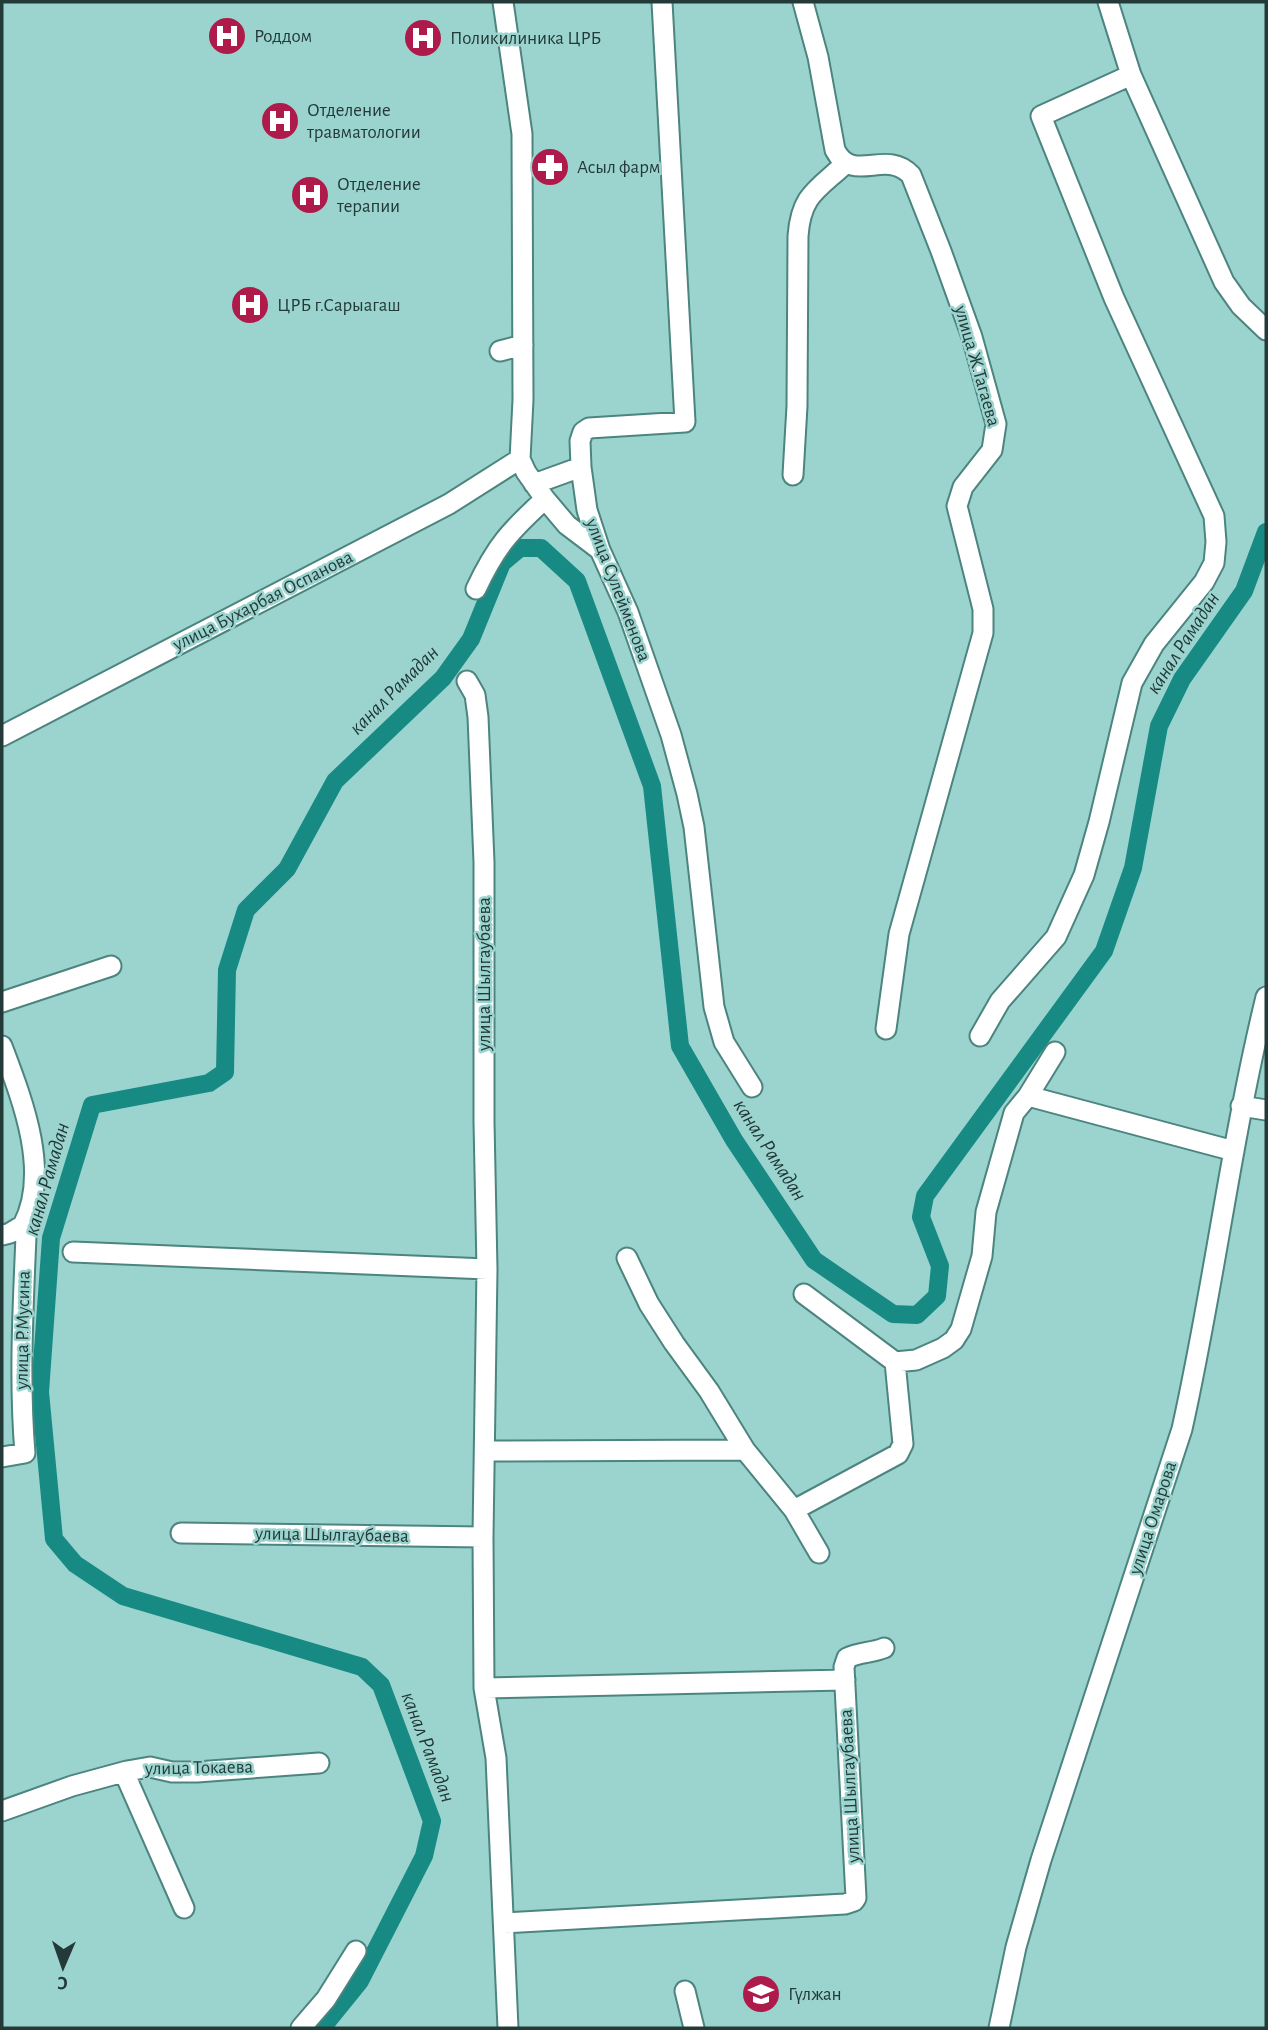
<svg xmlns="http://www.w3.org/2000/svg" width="1268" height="2030" font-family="'Alegreya Sans',sans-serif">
  <rect width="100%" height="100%" fill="#9bd4cf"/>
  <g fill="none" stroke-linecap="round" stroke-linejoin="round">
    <path stroke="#178a84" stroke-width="18" d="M 322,2028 L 360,1981 L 424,1856 L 432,1821 L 381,1685 L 362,1667 L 123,1596 L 75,1564 L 54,1539 L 40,1392 L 51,1238 L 92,1105 L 209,1083 L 225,1072 L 227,970 L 246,910 L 287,869 L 335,781 L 443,678 L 471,639 L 502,563 L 520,548 L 541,548 L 577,581 L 652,786 L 680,1046 L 734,1140 L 814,1260 L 893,1314 L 917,1315 L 937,1296 L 940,1266 L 921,1217 L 925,1196 L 1104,951 L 1133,868 L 1159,726 L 1182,679 L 1244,591 L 1266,532"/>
    <defs>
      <path id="minor" d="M 503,2 L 522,134 L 523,400 L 520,459 L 526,472 L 545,499 L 567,525 L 600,550
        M 662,2 L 685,422 L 589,428 L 583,432 L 580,441 L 581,467 L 587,510 L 600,550 L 628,612 L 671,735 L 687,794 L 694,827 L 714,1007 L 724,1042 L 752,1087
        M 803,2 L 818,57 L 835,150 C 853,185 886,148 911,175 L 941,251 L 972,337 L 996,424 L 992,450 L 963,487 L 957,506 L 983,609 L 983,633 L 899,934 L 886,1029
        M 1108,2 L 1131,75 L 1224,282 L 1241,306 L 1266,330
        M 500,351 L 523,345
        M 793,475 L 797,406 L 798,236 C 801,195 817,190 845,164
        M 534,484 L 581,467
        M 476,589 C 496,546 510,531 545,499
        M 467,681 L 475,695 L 478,717 L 484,862 L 484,1122 L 487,1269 L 483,1537 L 484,1688 L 496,1758 L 508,2028
        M 2,736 L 449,504 L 520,459
        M 2,1002 L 111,966
        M 980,1036 L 1000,1001 L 1056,937 L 1084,875 L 1099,822 L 1132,683 L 1154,644 L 1204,582 L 1214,563 L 1216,542 L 1214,516 L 1114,298 L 1041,116 L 1131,75
        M 2,1046 C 22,1099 51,1172 23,1225 L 26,1236 C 23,1309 19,1381 25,1453 L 2,1457
        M 1028,1096 L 1234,1151
        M 1241,1106 L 1266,1110
        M 2,1235 L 10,1233 L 23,1225
        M 73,1252 L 487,1269
        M 627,1258 L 649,1304 L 674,1343 L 709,1391 L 745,1450 L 794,1510 L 819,1553
        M 804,1294 L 895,1362 L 916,1360 L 943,1348 L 954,1340 L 961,1329 L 982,1256 L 986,1212 L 1014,1113 L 1028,1096 L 1055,1052
        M 486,1451 L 745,1450
        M 794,1510 L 898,1454 L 903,1444 L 895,1362
        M 181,1533 L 483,1537
        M 484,1688 L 845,1680
        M 124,1772 L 184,1908
        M 2,1811 L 72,1786 L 127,1771 L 150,1767 L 172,1772 L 197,1772 L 319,1763
        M 504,1923 L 845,1904 L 854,1901 L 856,1898 L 844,1667 L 847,1658 C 859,1652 872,1653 884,1648
        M 685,1991 L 694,2028
        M 301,2028 L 326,1999 L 356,1951
        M 999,2028 L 1016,1947 L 1041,1860 L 1182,1429 C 1214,1286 1231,1140 1266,997"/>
    </defs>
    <use href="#minor" stroke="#4c847f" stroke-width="23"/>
    <use href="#minor" stroke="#fff" stroke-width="19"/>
  </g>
  <defs>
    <symbol id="hospital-disc" viewBox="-11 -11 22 22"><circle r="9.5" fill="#ae1b4b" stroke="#9bd4cf"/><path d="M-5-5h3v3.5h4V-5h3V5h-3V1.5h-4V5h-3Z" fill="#fff"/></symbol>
    <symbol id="pharmacy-disc" viewBox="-11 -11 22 22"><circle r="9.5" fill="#ae1b4b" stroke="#9bd4cf"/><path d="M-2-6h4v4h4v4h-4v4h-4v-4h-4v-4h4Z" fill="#fff"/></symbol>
    <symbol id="school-disc" viewBox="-11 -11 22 22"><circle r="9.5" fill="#ae1b4b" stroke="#9bd4cf"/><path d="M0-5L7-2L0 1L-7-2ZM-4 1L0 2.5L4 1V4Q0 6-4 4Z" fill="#fff"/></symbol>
  </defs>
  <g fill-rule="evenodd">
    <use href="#hospital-disc" x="205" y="14" width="44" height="44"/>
    <use href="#hospital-disc" x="401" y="16" width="44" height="44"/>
    <use href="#hospital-disc" x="258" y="99" width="44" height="44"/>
    <use href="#pharmacy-disc" x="528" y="145" width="44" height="44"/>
    <use href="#hospital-disc" x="288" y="173" width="44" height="44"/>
    <use href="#hospital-disc" x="228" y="283" width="44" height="44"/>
    <use href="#school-disc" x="739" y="1972" width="44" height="44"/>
  </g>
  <g text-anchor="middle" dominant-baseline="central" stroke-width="5" stroke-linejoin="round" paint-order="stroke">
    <g font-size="19" fill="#233a38" stroke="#9bd4cf" text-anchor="start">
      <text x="254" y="36">Роддом</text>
      <text x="450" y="38">Поликилиника ЦРБ</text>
      <text x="307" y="110">Отделение<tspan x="307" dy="22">травматологии</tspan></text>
      <text x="577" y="167">Асыл фарм</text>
      <text x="337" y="184">Отделение<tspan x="337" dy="22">терапии</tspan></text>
      <text x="277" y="305">ЦРБ г.Сарыагаш</text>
      <text x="788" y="1994">Гүлжан</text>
    </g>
    <g font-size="19" fill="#233a38" stroke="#9bd4cf">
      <text transform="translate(977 366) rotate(74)">улица Ж.Тагаева</text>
      <text transform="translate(618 590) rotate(69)">улица Сулейменова</text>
      <text transform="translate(263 601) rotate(-27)">улица Бухарбая Оспанова</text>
      <text transform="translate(484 974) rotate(-90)">улица Шылгаубаева</text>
      <text transform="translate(23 1330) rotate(-89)">улица Р.Мусина</text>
      <text transform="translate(1153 1518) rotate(-72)">улица Омарова</text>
      <text transform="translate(332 1535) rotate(1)">улица Шылгаубаева</text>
      <text transform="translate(199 1768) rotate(-1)">улица Токаева</text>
      <text transform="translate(850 1786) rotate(-93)">улица Шылгаубаева</text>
    </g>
    <g font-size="21" font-style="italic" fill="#1e3533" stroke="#9bd4cf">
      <text transform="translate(1183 643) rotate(-57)">канал Рамадан</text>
      <text transform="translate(394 690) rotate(-45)">канал Рамадан</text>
      <text transform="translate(770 1150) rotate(57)">канал Рамадан</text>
      <text transform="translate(47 1179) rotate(-74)">канал Рамадан</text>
      <text transform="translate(428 1747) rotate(69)">канал Рамадан</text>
    </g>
  </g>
  <rect width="1268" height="2030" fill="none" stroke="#233a38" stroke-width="7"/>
  <g transform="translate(63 1967) rotate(182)" stroke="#9bd4cf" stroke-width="5" paint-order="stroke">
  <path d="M0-5L12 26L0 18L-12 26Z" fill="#233a38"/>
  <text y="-10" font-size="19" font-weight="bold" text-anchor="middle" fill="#233a38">С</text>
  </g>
</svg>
